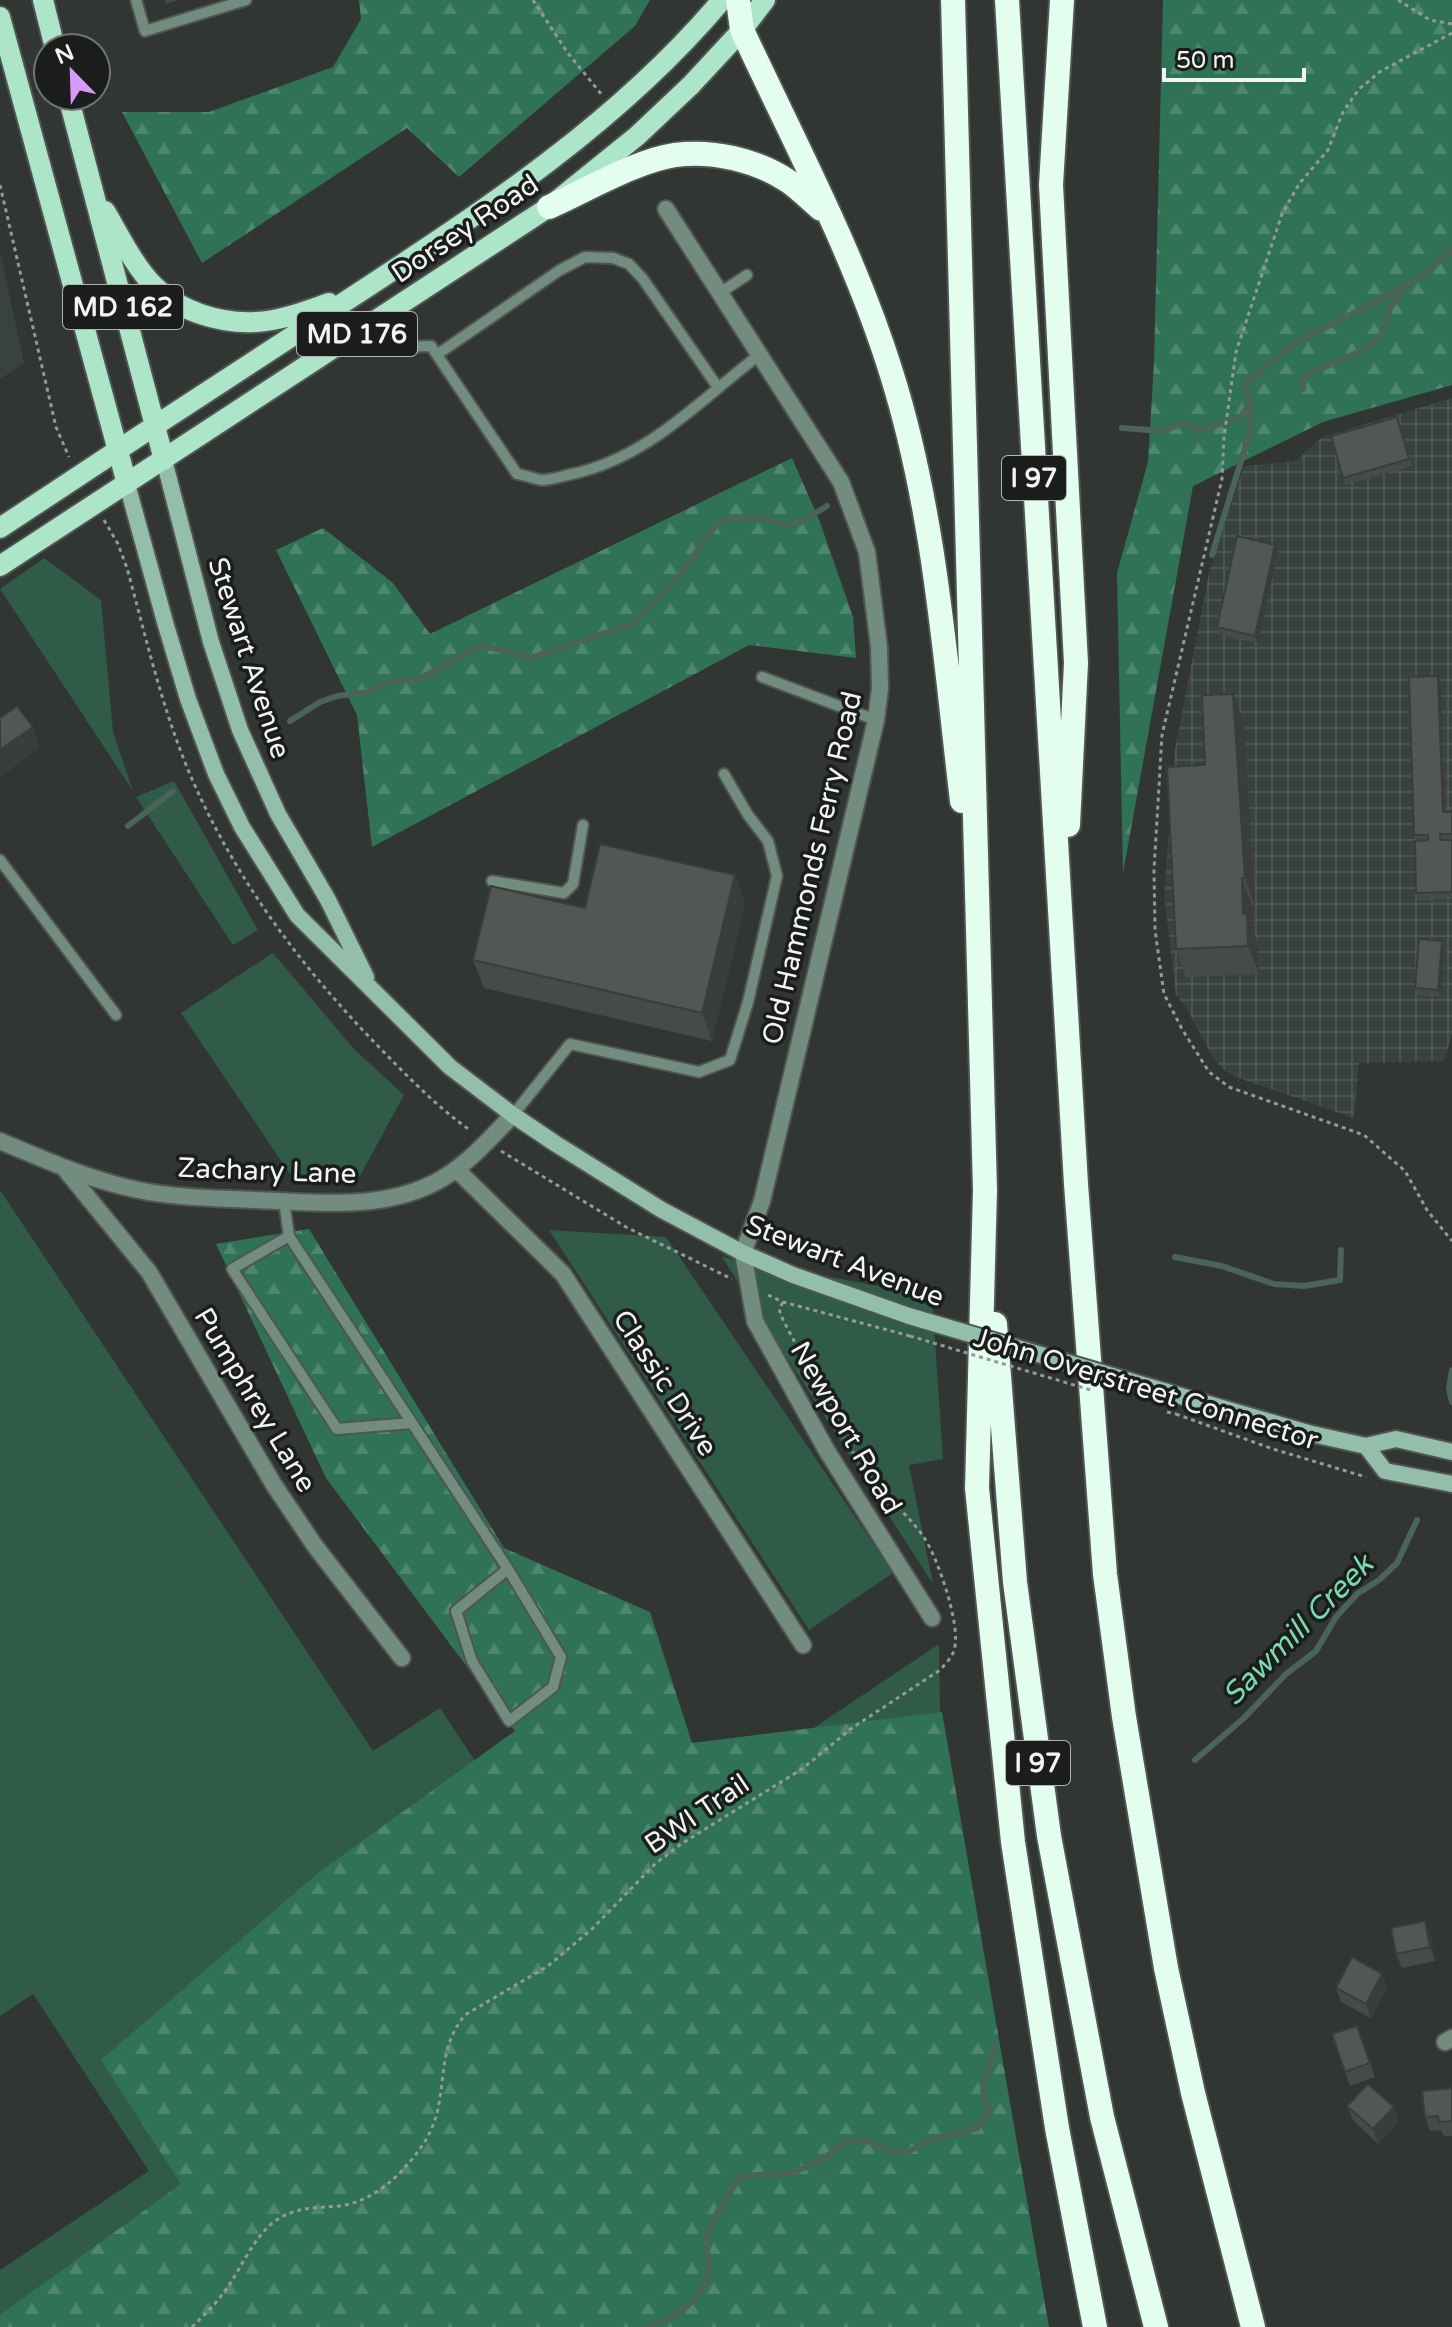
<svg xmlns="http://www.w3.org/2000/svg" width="1452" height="2327" font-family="'Varela Round',sans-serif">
  <defs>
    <pattern id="industrial-grid" width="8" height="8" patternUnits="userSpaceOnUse" patternTransform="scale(2)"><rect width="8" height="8" fill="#38433e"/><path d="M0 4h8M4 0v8" fill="none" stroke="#4c5651"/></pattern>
    <pattern id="forest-firs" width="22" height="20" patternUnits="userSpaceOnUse" patternTransform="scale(2)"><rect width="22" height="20" fill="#307256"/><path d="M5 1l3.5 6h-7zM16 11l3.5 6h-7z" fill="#4e876f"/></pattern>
  </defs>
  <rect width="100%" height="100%" fill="#313634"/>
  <path fill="#38433e" d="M 0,251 L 24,363 L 0,379 Z"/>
  <path fill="url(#industrial-grid)" d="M 1452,398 L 1452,1035 L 1444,1061 L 1359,1063 L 1354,1118 L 1236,1077 L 1223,1069 L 1213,1058 L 1186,1007 L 1176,995 L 1164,895 L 1175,749 L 1209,573 L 1244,466 L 1296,461 L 1322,437 Z"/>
  <path fill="#305b48" d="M 44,558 L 101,600 L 113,732 L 133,791 L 0,589 Z
    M 174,781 L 258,930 L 233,945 L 136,797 Z
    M 273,953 L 354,1049 L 404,1095 L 360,1176 L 290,1174 L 181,1013 Z
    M 0,1190 L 373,1751 L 440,1708 L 564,1895 L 939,1644 L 948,2223 L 0,2327 L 0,2270 L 149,2171 L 33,1994 L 0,2016 Z
    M 549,1230 L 666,1237 L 893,1573 L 809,1630 Z
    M 722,1257 L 932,1296 L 943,1459 L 909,1465 L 933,1584 Z"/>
  <path fill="url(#forest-firs)" d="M 359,0 L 650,0 L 635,26 L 459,177 L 407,128 L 202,263 L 122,112 L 209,112 L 333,67 L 361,19 Z
    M 1163,0 L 1452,0 L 1452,385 L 1323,422 L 1193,486 L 1123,873 L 1117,573 L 1148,462 L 1154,362 Z
    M 792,458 L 820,522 L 853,617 L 856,658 L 749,645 L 372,847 L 357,715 L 276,550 L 323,528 L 393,583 L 430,634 Z
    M 309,1229 L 504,1548 L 650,1612 L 692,1743 L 942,1712 L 1049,2327 L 0,2327 L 0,2315 L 181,2184 L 101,2060 L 318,1873 L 515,1731 L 326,1478 L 216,1244 Z"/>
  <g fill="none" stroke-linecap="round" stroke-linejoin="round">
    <path stroke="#4a645a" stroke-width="6" d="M 1303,389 L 1302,377 L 1363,350 L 1383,333 L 1390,308 L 1407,284
      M 1122,428 L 1162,431 L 1185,423 L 1199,431 L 1241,417 L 1250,402 L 1245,386 L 1247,382 C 1263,368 1279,354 1297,343 C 1343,315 1417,289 1452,249
      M 1212,555 L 1250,432 L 1250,404
      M 290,721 L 320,702 L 337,696 L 369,692 L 383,684 L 401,680 L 417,680 L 482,645 L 530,658 L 632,624 L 681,574 L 716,525 L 731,518 L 760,518 L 787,525 L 801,522 L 827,506
      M 128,826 L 173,791
      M 1175,1257 L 1222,1266 L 1274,1284 L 1304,1286 L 1340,1280 L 1341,1250
      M 1452,1402 L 1449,1389 L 1452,1370
      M 1195,1760 L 1244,1718 L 1286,1674 L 1316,1651 L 1336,1617 L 1357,1594 L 1379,1580 L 1397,1563 L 1417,1520
      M 649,2327 C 675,2317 705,2300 709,2269 C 710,2259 705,2247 707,2237 C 711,2219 730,2192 741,2176 L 792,2173 L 822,2160 L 845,2142 L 865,2140 L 887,2150 L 906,2153 L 927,2141 L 977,2128 L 989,2113 L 983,2092 L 994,2046"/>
    <defs>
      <path id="lane" d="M 136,0 L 145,31 L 246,0
        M 720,293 L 747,275
        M 383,317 L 403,347 L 431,346 L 517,474 C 525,475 534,479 542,480 C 551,480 563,476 572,474 C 648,458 700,400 759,355
        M 438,354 L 560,270 L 585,257 L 613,258 L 629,264 L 643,279 L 717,386
        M 762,677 L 876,720
        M 0,860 L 116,1015
        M 492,881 L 564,893 L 573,884 L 583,825
        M 513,1115 L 570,1044 L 699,1072 L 730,1060 L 748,1002 L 777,876 L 768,841 L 748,815 L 724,774
        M 284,1201 L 289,1236 L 508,1569 L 561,1657 L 553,1687 L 509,1721 L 472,1661 L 456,1611 L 508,1569
        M 289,1236 L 232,1269 L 337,1429 L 412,1423"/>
      <path id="street" d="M 666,209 L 841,482 L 867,552 L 879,647 L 880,688 L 876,720 L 762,1201 L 743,1253 L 755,1321 L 827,1451 L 932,1618
        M 0,1141 C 45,1160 90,1180 138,1190 C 176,1198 216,1198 254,1200 C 314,1202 379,1211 434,1183 C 466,1167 488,1140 513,1115
        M 64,1168 L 149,1272 L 274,1485 L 315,1546 L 402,1658
        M 457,1170 L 563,1274 L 803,1645
        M 1445,2042 L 1452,2038"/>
      <path id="secondary" d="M 164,460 L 211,642 L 240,730 L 278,814 L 328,900 L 366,977
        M 127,484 L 165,622 L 188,699 L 216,774 L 242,827 L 297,915 L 450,1067 L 513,1115 L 556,1144 L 662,1210 L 743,1253 L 793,1275 L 909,1316
        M 1174,1394 L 1308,1433 L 1366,1446 L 1396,1439 L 1452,1452
        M 1366,1446 L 1385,1471 L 1452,1484"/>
      <path id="primary" d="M 43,0 L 55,48
        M 0,17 L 127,484
        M 68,96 L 164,460
        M 105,211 C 120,236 133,264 153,285 C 178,311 220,324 256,322 C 281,321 306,311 329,303
        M 0,528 C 113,453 226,379 340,305 C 477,215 615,127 722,0
        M 0,566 L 549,207 L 637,136 L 691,85 L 742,30 L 765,0"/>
      <path id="highway" d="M 738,0 L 742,30 C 795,144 855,255 892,375 C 935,513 945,659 962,801
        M 953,0 L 985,1190 L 977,1488 L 1013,1842 L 1057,2128 L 1095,2327
        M 1007,0 L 1076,1184 L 1105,1574 L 1124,1717 L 1166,1968 L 1193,2093 L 1253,2327
        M 1062,0 L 1051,185 L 1076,663 L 1068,825
        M 549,207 C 585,191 638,160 675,155 C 713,150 756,160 788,181 C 800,189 810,200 821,209
        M 995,1324 L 1015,1582 L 1049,1836 L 1102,2117 L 1156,2327"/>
    </defs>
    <use href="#lane" stroke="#505452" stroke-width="14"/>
    <use href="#street" stroke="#505452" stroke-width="20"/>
    <use href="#secondary" stroke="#505452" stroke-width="20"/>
    <use href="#primary" stroke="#505452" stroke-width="24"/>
    <use href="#highway" stroke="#505452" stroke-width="28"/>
    <path stroke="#959997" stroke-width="3" stroke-dasharray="4 4" stroke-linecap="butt" d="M 533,0 L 567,52 L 602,95
      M 1398,0 L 1430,20 L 1452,24
      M 1452,33 L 1381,71 L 1359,89 L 1343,112 L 1328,150 L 1299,184 L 1282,214 L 1236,352 L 1224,437 L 1222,479 L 1162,735 L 1154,870 L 1155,930 L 1164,994 L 1182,1029 L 1209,1072 L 1229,1087 L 1364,1135 L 1405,1171 L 1427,1210 L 1452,1241
      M 0,185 L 56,427 L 69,457
      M 104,520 L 118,544 L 127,568 C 147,641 164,718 196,788 C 240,885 303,969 377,1045 C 407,1076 436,1106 471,1131
      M 501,1151 L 626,1227 L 732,1279
      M 768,1295 L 783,1302 L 910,1336
      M 1176,1414 L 1273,1449 L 1366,1477
      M 192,2327 C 202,2317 213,2307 221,2296 C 240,2273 251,2239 275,2221 C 295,2207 315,2208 339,2206 C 365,2203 390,2185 406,2166 C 420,2151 432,2133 437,2113 C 446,2076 439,2047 465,2015 L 548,1966 L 592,1929 L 655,1864 L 681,1844 L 802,1769 L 852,1728 L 940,1670 C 945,1664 952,1658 954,1650 C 962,1628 938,1559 925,1539 C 906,1510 876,1491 858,1460 C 830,1416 808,1366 783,1320 L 779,1309 L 783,1302"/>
    <use href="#lane" stroke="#728d7f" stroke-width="10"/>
    <use href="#street" stroke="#728d7f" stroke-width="16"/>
    <use href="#secondary" stroke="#93bea9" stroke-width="16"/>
    <use href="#primary" stroke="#ade5c9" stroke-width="20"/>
    <use href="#highway" stroke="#e3fdef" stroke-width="24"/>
    <defs>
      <path id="secondary-bridge" d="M 909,1316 L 1174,1394"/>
    </defs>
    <use href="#secondary-bridge" stroke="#505452" stroke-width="20" stroke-linecap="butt"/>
    <path stroke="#959997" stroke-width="3" stroke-dasharray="4 4" stroke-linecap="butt" d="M 910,1336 L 1094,1391
      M 1167,1412 L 1176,1414"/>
    <use href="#secondary-bridge" stroke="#93bea9" stroke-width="16"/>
  </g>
  <path fill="#474b48" d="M 165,0 L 178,0 L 166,4 Z
    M 1400,424 L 1412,466 L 1345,485 L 1343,478 Z
    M 1275,545 L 1278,552 L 1258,643 L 1220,635 L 1217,627 Z
    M 1441,683 L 1445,812 L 1452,812 L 1452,899 L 1419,900 L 1416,893 L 1416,841 L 1414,835 Z
    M 1233,694 L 1244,722 L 1255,906 L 1252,906 L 1253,930 L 1257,942 L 1259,974 L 1186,977 L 1176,949 L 1205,765 Z
    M 745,903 L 712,1041 L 484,988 L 473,960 L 585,908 Z
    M 1445,948 L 1441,997 L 1418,995 L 1415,988 Z
    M 1430,1935 L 1435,1961 L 1402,1968 L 1396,1954 Z
    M 1382,1974 L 1387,1988 L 1371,2018 L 1341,2002 L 1336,1988 Z
    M 1357,2026 L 1375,2077 L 1350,2086 L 1332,2034 Z
    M 1452,2088 L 1452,2136 L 1444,2136 L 1441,2130 L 1430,2131 L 1425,2117 Z
    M 1347,2106 L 1394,2107 L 1399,2121 L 1378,2144 L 1353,2120 Z"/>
  <path fill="#393d3b" d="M 1275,545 L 1278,552 L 1258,643 L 1255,636 Z
    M 1438,676 L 1441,683 L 1445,820 L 1443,812 Z
    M 1233,694 L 1244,722 L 1255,906 L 1245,878 Z
    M 33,727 L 40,748 L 0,777 L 0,750 Z
    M 735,875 L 745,903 L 712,1041 L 702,1013 Z
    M 1242,878 L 1252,906 L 1253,930 L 1257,942 L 1259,974 L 1248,946 L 1243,914 Z
    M 1442,941 L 1445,948 L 1441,997 L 1438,990 Z
    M 1425,1921 L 1430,1935 L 1435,1961 L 1430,1947 Z
    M 1382,1974 L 1387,1988 L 1371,2018 L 1366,2004 Z
    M 1394,2107 L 1399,2121 L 1378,2144 L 1373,2129 Z"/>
  <path fill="#525754" stroke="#393d3b" stroke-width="2" d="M 1397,417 L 1409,459 L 1343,478 L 1331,436 Z
    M 1237,536 L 1275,545 L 1255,636 L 1217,627 Z
    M 1438,676 L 1443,812 L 1452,812 L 1452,834 L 1440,834 L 1440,840 L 1452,840 L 1452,892 L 1416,893 L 1415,841 L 1428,840 L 1428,835 L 1414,835 L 1409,677 Z
    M 1233,694 L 1245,878 L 1242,878 L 1243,914 L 1247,914 L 1248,946 L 1176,949 L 1167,767 L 1205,765 L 1202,695 Z
    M 17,706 L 33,727 L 0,750 L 0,718 Z
    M 600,844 L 735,875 L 702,1013 L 473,960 L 491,886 L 585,908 Z
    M 1419,939 L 1442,941 L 1438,990 L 1415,988 Z
    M 1425,1921 L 1430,1947 L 1396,1954 L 1391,1928 Z
    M 1352,1957 L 1382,1974 L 1366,2004 L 1336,1988 Z
    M 1357,2026 L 1370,2063 L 1345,2072 L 1332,2034 Z
    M 1368,2084 L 1394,2107 L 1373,2129 L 1347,2106 Z
    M 1452,2088 L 1452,2121 L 1439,2122 L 1438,2116 L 1425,2117 L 1422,2091 Z"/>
  <g text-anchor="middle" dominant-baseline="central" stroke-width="7" stroke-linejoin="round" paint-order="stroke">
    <g fill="#1b1d1c" stroke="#b1b4b2" stroke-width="2">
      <rect x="63" y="285" width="120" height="44" rx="6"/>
      <rect x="297" y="312" width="120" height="44" rx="6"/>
      <rect x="1002" y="456" width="64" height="44" rx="6"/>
      <rect x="1006" y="1741" width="64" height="44" rx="6"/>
    </g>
    <g font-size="26" font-weight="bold" fill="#f1f4f2">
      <text x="123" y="307">MD 162</text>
      <text x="357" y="334">MD 176</text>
      <text x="1034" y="478">I 97</text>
      <text x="1038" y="1763">I 97</text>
    </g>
    <g font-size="28" fill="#f1f4f2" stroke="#1b1d1c">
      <text transform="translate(465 229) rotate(-34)">Dorsey Road</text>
      <text transform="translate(249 658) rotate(72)">Stewart Avenue</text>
      <text transform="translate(812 868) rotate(-77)">Old Hammonds Ferry Road</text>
      <text transform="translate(267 1171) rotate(2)">Zachary Lane</text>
      <text transform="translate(845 1261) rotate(21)">Stewart Avenue</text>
      <text transform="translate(665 1383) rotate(57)">Classic Drive</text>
      <text transform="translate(1146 1389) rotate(17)">John Overstreet Connector</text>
      <text transform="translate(255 1400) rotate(59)">Pumphrey Lane</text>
      <text transform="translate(846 1428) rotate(60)">Newport Road</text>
      <text transform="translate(697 1814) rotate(-34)">BWI Trail</text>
    </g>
    <g font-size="30" font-style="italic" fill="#7adaaf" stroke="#1b1d1c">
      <text transform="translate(1298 1630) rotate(-45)">Sawmill Creek</text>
    </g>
  </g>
  <g transform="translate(72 72) rotate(337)"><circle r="38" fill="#1b1d1c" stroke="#717372" stroke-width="2"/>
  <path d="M0-6L14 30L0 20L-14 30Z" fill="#d89af8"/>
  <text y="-12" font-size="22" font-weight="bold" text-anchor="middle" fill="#f1f4f2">N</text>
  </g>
  <path d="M1164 68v12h140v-12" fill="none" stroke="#f1f4f2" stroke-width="4"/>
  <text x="1176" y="68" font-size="24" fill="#f1f4f2" stroke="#1b1d1c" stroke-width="6" paint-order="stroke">50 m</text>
</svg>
